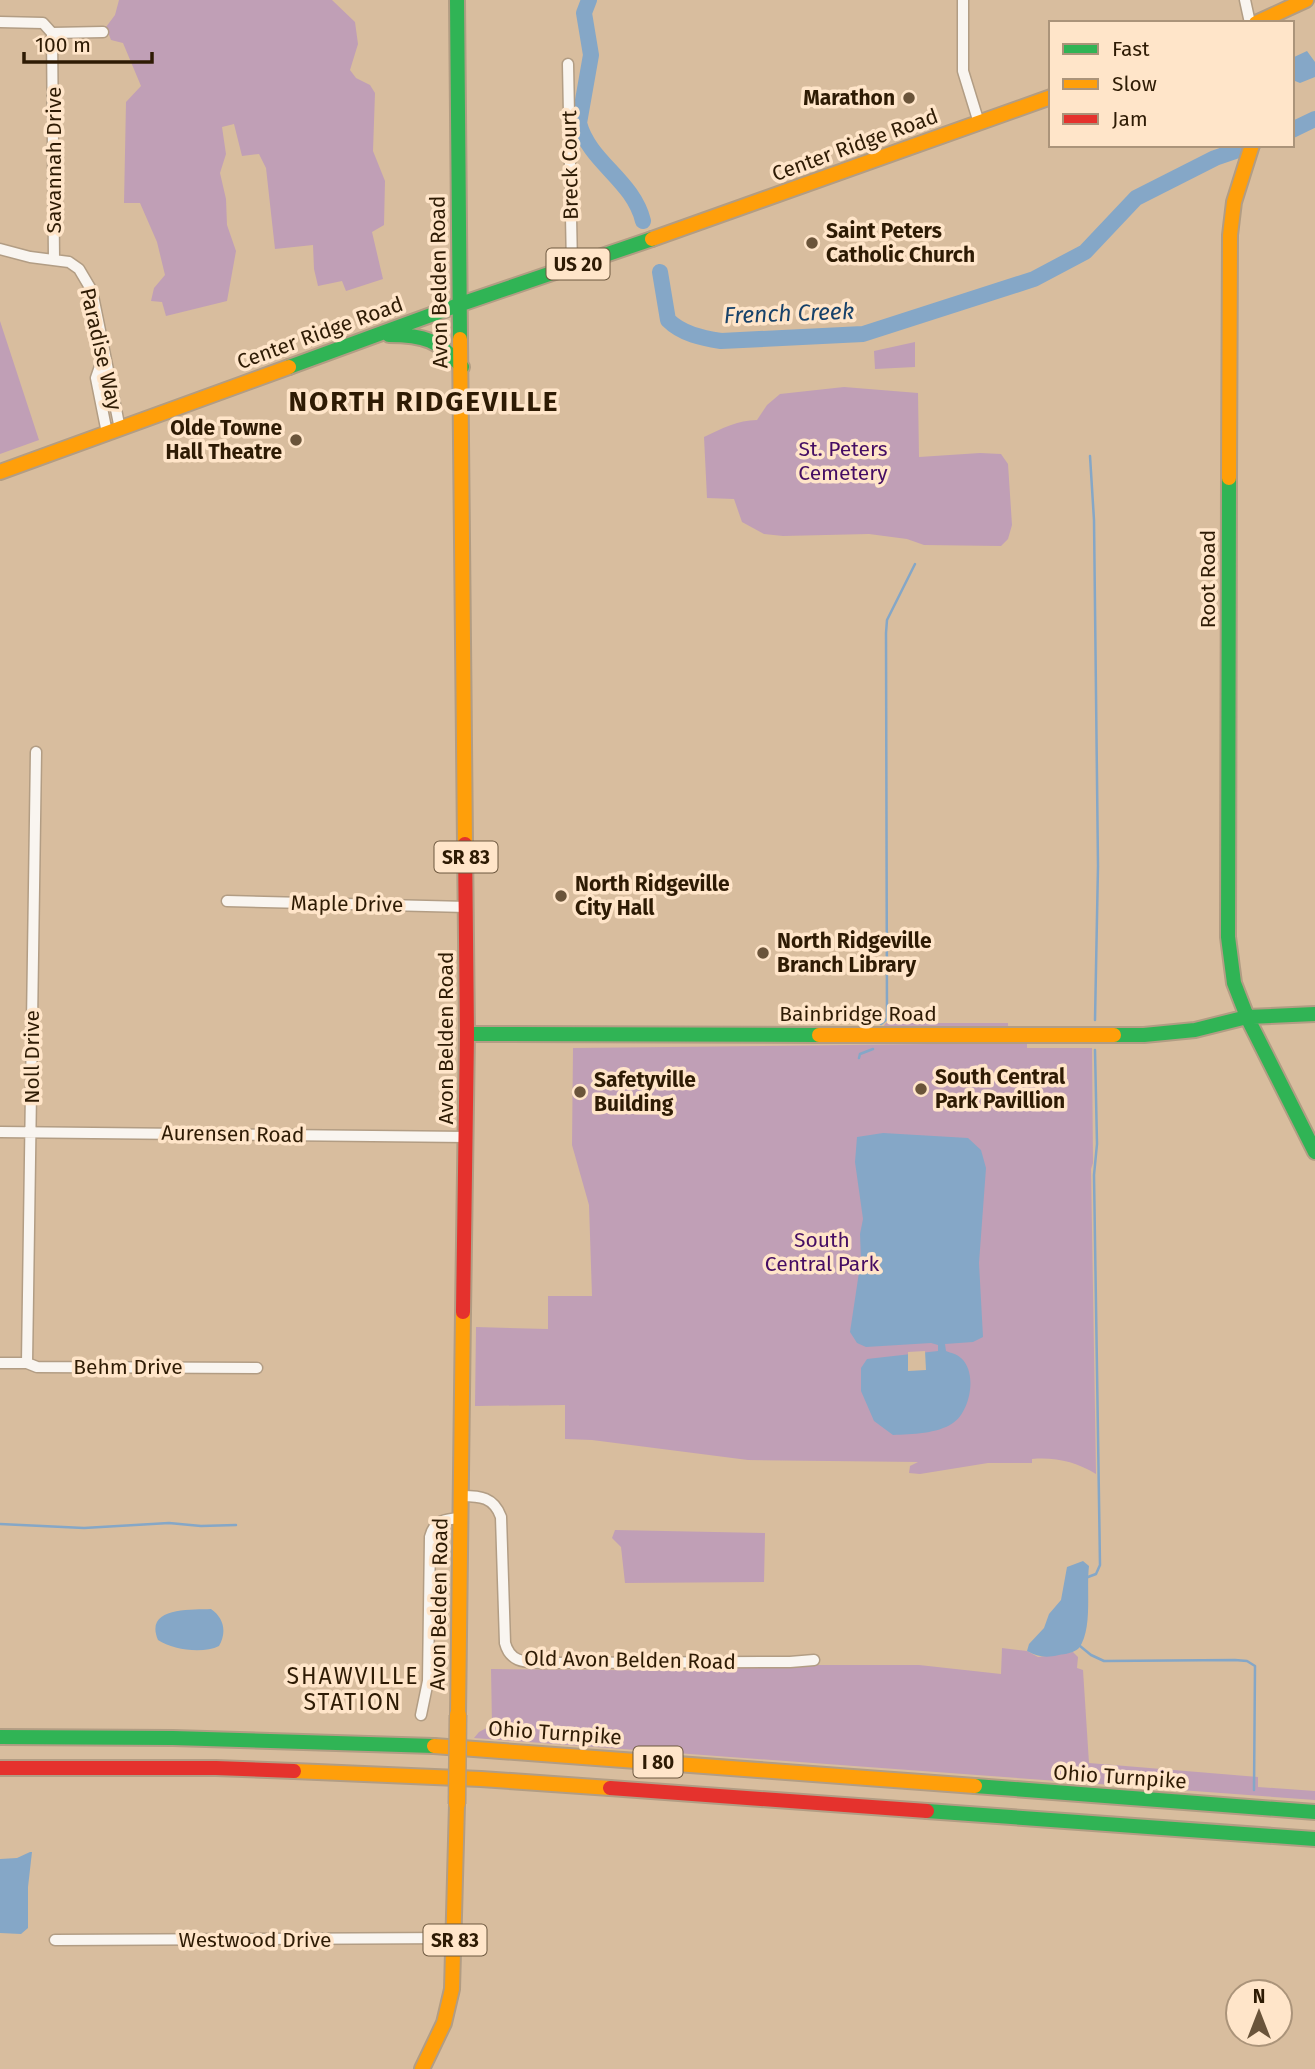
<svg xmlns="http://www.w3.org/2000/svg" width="1315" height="2069" font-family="'Fira Sans',sans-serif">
  <rect width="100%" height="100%" fill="#d8bd9e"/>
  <path fill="#c09fb6" d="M 119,0 L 332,0 L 355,22 L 358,44 L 350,70 L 356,78 L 370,85 L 375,93 L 373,151 L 385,181 L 384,225 L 372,232 L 383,279 L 346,291 L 342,281 L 318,286 L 314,269 L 313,245 L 275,249 L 266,168 L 259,154 L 242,156 L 234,124 L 222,127 L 226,154 L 220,173 L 226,199 L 227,225 L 236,251 L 227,301 L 166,316 L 162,302 L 151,301 L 154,288 L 165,275 L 157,242 L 140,203 L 124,203 L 126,102 L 141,86 L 123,43 L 111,40 L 106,27 L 115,15 Z
    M 0,321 L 39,440 L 0,454 Z
    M 915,342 L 915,367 L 875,369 L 874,351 Z
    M 844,387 L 918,393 L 919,457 L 980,453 L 1001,454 L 1008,464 L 1012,525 L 1008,539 L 1001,546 L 924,545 L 907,539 L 869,534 L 783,536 L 764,534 L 742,522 L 734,499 L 707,498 L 704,437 C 721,429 738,420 757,420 L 767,405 L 780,394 Z
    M 886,1023 L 1008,1023 L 1008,1027 L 883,1027 Z
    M 1027,1043 L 1027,1048 L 1092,1048 L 1093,1163 L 1091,1169 L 1096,1474 C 1076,1462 1056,1457 1032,1459 L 1032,1463 L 988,1463 L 920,1474 L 909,1473 L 910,1466 L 918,1462 L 748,1460 L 592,1440 L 565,1439 L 565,1405 L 475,1406 L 476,1327 L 548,1329 L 548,1296 L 592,1296 L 589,1205 L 572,1145 L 573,1048 Z
    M 615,1530 L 765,1533 L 764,1582 L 625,1583 L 621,1547 L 612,1538 Z
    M 1002,1648 L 1027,1651 L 1038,1657 L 1073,1652 L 1078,1657 L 1077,1668 L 1083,1670 L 1089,1763 L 1258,1777 L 1258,1787 L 1315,1791 L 1315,1800 L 474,1738 L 479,1732 L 492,1725 L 491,1669 L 723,1671 L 728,1670 L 730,1665 L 919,1665 L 1001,1674 Z"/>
  <path fill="#85a7c7" d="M 1307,51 L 1315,62 L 1315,77 L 1300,83 L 1295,81 L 1292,73 L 1292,58 Z
    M 883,1133 L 968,1138 L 981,1150 L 986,1168 L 979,1263 L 983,1337 L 973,1342 L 945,1344 L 946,1351 C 951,1353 957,1354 961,1358 C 978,1373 970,1412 953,1423 C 937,1434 912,1434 893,1435 L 874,1421 L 861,1391 L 861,1368 L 867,1359 L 938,1351 L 938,1345 L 931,1343 L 866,1347 L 857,1343 L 850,1332 L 861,1259 L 860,1234 L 863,1219 L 855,1162 L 857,1137 Z
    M 1083,1561 L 1089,1566 C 1086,1589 1093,1629 1079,1648 C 1074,1653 1065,1654 1059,1655 C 1046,1658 1038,1657 1027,1651 L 1029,1644 L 1044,1628 L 1049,1614 L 1061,1600 L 1067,1567 Z
    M 211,1609 C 224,1618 227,1632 219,1646 C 203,1654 173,1650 158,1640 C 144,1607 190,1610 211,1609 Z
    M 30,1852 L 32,1852 L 28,1887 L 28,1928 L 21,1934 L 0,1933 L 0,1859 L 17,1858 Z"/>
  <path fill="#d8bd9e" d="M 925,1351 L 926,1370 L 908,1371 L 908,1352 Z"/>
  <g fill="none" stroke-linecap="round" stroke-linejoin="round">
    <path stroke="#85a7c7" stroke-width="2.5" d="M 1090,456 L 1094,520 L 1098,866 L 1095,1020
      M 881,1024 L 887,1019 L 886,633 L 887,620 L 915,564
      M 859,1058 L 860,1054 L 873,1049
      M 0,1524 L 84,1528 L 169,1523 L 201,1526 L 236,1525
      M 1088,1577 L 1096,1574 L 1100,1565 L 1094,1175 L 1097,1144 L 1095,1050
      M 1080,1646 L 1091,1655 L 1104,1661 L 1235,1660 L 1247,1661 L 1255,1666 L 1254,1790"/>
    <path stroke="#85a7c7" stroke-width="16" d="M 589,0 L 584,13 L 591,55 L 579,123 C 589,162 633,180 643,221
      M 1292,130 L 1315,119
      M 660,272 L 668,320 C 682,334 702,338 721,341 L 863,334 L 1034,279 L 1085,252 L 1136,198 L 1215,158 L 1253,145"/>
    <defs>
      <path id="street" d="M 963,0 L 963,71 L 979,123
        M 1245,0 L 1250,23
        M 0,22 L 43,23 L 52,33 L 54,259
        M 52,33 L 103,32
        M 568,64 L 572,266
        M 0,249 L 30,257 L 69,262 L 79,269 L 92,291 L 120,429
        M 104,355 L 96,378 L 107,433
        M 227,901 L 467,907
        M 0,1132 L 467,1137
        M 0,1363 L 27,1363 L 37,1367 L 257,1368
        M 27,1363 L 36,752
        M 462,1496 C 480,1496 494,1497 501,1517 L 505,1643 C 510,1662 524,1662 541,1663 L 790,1662 L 814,1660
        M 421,1715 L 428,1681 L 430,1537 C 434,1520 446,1519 461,1518
        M 55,1940 L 455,1938"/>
      <path id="fast" d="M 457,0 L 460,339
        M 389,335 C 424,335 439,340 462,367
        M 289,367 L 461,304 L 652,239
        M 1229,478 L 1228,937 L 1234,983 L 1246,1014
        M 1247,1017 L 1315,1152
        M 467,1034 L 819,1035
        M 1114,1035 L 1144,1035 L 1195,1030 L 1247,1017 L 1315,1014
        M 0,1737 L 173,1738 L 434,1746
        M 975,1786 L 1315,1812
        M 927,1811 L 1315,1839"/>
      <path id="slow" d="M 1256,23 L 1306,0
        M 652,239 L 1051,97
        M 460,339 L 465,844
        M 0,472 L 289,367
        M 1229,478 L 1230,235 L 1234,202 L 1252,145
        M 819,1035 L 1114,1035
        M 458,1715 L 463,1312
        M 434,1746 L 975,1786
        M 294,1771 L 481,1779 L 610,1788
        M 422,2069 L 444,2023 L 452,1989 L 457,1804"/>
      <path id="jam" d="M 463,1312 L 467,1034 L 465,844
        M 0,1768 L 216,1768 L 294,1771
        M 610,1788 L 927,1811"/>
    </defs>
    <use href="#street" stroke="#b29d84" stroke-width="13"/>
    <use href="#fast" stroke="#b29d84" stroke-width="18"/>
    <use href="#slow" stroke="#b29d84" stroke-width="18"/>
    <use href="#jam" stroke="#b29d84" stroke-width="18"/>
    <use href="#street" stroke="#f9f5f0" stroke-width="10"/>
    <use href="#fast" stroke="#30b455" stroke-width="14"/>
    <use href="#slow" stroke="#ff9f0a" stroke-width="14"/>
    <use href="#jam" stroke="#e5322d" stroke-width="14"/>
    <defs>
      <path id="slow-bridge" d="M 457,1804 L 458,1715"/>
    </defs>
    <use href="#slow-bridge" stroke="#b29d84" stroke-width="19" stroke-linecap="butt"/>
    <use href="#slow-bridge" stroke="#ff9f0a" stroke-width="16"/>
  </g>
  <g fill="#6a543a" stroke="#ffe5c9" stroke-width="2.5">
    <circle cx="909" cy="98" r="7"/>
    <circle cx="812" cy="243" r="7"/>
    <circle cx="296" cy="440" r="7"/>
    <circle cx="561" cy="896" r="7"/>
    <circle cx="763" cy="953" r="7"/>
    <circle cx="921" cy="1089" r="7"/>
    <circle cx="580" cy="1092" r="7"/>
  </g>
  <g text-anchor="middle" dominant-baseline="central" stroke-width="7" stroke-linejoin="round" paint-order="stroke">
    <g fill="#ffe5c9" stroke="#6d583f" stroke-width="2">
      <rect x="546.5" y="248.5" width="63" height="31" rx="5"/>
      <rect x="434.5" y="841.5" width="63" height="31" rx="5"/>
      <rect x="633.5" y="1746.5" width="49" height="31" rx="5"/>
      <rect x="423.5" y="1924.5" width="63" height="31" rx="5"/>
    </g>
    <g font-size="19" font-weight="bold" fill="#2e1b04">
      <text x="578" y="264">US 20</text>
      <text x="466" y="857">SR 83</text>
      <text x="658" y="1762">I 80</text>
      <text x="455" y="1940">SR 83</text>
    </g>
    <g font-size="21" font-weight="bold" fill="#2e1b04" stroke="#ffe5c9" text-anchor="start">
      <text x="895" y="98" text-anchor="end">Marathon</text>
      <text x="826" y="231">Saint Peters<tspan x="826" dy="24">Catholic Church</tspan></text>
      <text x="282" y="428" text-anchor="end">Olde Towne<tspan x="282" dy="24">Hall Theatre</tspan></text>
      <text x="575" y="884">North Ridgeville<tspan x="575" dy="24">City Hall</tspan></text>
      <text x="777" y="941">North Ridgeville<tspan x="777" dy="24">Branch Library</tspan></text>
      <text x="935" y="1077">South Central<tspan x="935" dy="24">Park Pavillion</tspan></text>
      <text x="594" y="1080">Safetyville<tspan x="594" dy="24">Building</tspan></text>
    </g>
    <g font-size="21" fill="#2e1b04" stroke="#ffe5c9">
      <text transform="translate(855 145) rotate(-20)">Center Ridge Road</text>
      <text transform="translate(54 160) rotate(-90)">Savannah Drive</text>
      <text transform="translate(570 165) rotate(-91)">Breck Court</text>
      <text transform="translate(439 282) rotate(-91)">Avon Belden Road</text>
      <text transform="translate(320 333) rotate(-20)">Center Ridge Road</text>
      <text transform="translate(101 349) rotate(77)">Paradise Way</text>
      <text transform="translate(1208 579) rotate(-90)">Root Road</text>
      <text transform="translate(347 904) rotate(1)">Maple Drive</text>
      <text x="858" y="1014">Bainbridge Road</text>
      <text transform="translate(446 1038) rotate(-90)">Avon Belden Road</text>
      <text transform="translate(32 1057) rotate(-90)">Noll Drive</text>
      <text transform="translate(233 1134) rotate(1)">Aurensen Road</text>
      <text x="128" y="1367">Behm Drive</text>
      <text transform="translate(439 1604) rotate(-89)">Avon Belden Road</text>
      <text transform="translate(630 1660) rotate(1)">Old Avon Belden Road</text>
      <text transform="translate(555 1733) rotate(4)">Ohio Turnpike</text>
      <text transform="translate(1120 1777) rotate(4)">Ohio Turnpike</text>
      <text x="255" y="1940">Westwood Drive</text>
    </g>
    <g font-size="21" fill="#450d63" stroke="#ffe5c9">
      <text x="843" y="449">St. Peters<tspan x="843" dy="24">Cemetery</tspan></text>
      <text x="822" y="1240">South<tspan x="822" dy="24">Central Park</tspan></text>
    </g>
    <g font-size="23" font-style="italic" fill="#17426a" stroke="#ffe5c9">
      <text transform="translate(789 313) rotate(-2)">French Creek</text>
    </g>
    <g font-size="23" letter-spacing="2" fill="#2e1b04" stroke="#ffe5c9">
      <text x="353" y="1676">SHAWVILLE<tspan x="353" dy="26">STATION</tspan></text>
    </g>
    <g font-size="28" font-weight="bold" letter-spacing="2" fill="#2e1b04" stroke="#ffe5c9">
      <text x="424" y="401">NORTH RIDGEVILLE</text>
    </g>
  </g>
  <rect x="1049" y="21" width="245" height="126" fill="#ffe5c9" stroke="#ab947a" stroke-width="2"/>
  <rect x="1063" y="44" width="35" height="10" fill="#30b455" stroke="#ab947a" stroke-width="2"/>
  <text x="1112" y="56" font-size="21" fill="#2e1b04">Fast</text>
  <rect x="1063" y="79" width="35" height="10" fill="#ff9f0a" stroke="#ab947a" stroke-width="2"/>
  <text x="1112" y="91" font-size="21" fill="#2e1b04">Slow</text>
  <rect x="1063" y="114" width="35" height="10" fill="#e5322d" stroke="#ab947a" stroke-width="2"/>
  <text x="1112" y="126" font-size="21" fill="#2e1b04">Jam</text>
  <g transform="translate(1259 2013)"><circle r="33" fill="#ffe5c9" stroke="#ab947a" stroke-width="2"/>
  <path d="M0-5L12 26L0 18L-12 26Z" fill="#6a543a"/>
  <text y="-10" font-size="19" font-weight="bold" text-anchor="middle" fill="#2e1b04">N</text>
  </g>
  <path d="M24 52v10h128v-10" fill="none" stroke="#2e1b04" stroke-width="3.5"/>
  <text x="35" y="52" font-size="21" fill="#2e1b04" stroke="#ffe5c9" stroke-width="5" paint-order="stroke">100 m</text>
</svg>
